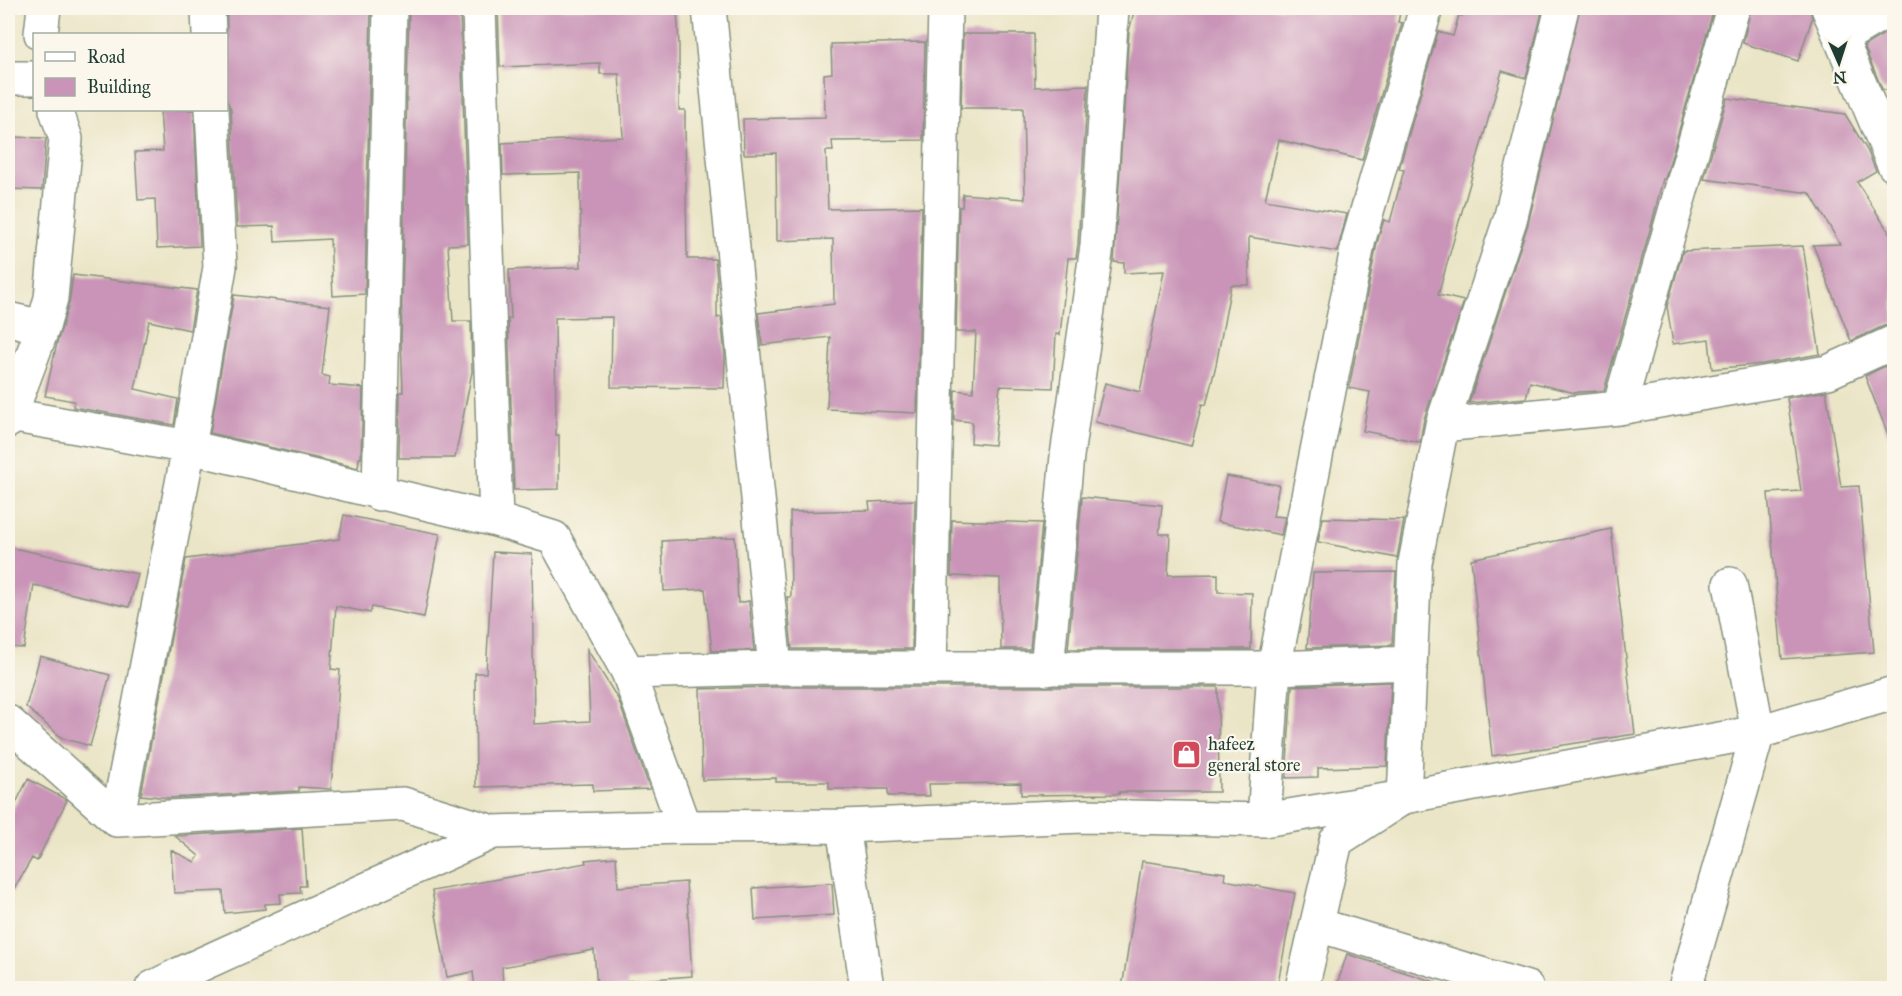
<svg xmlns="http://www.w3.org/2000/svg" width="1902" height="996" font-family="'IM FELL Great Primer',serif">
  <rect width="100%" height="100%" fill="#fbf7ec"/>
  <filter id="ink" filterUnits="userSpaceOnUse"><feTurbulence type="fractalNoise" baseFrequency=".0167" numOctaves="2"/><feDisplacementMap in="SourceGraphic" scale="12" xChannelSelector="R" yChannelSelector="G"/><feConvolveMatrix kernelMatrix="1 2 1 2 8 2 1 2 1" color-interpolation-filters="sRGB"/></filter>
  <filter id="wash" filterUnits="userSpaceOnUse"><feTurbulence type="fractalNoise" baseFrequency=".008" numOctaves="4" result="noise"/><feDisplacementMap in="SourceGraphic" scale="24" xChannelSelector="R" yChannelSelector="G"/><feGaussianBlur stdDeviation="1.35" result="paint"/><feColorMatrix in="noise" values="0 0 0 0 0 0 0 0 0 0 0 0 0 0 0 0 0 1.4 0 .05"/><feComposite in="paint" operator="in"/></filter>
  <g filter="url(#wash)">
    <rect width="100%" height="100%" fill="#ebe5c7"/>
    <g id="blocks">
      <path fill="#c994b7" d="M 227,8 L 371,8 L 365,294 L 333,296 L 330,239 L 275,242 L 274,226 L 237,227 L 231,109 L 226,99 Z
        M 409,8 L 460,8 L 468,244 L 448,245 L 453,321 L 471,321 L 472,372 L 455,458 L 399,458 L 400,392 L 403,392 L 401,339 Z
        M 498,8 L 677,8 L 679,45 L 679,110 L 685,110 L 685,127 L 687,259 L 715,259 L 717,279 L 717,318 L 721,317 L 725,356 L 724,388 L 611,387 L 612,317 L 555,318 L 556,435 L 559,435 L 559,489 L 514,490 L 508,319 L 511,319 L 509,270 L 581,267 L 580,173 L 503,175 L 502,143 L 623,137 L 619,74 L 600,74 L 600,63 L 500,67 Z
        M 1135,8 L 1401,8 L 1398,22 L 1402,23 L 1362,160 L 1279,140 L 1265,200 L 1347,214 L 1337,252 L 1249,237 L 1249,285 L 1231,285 L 1216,365 L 1206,405 L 1202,404 L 1191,446 L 1095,422 L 1105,383 L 1140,392 L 1164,271 L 1124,273 L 1124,263 L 1114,262 L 1129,31 Z
        M 1464,8 L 1543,8 L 1526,78 L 1502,71 L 1438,295 L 1464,301 L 1424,419 L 1420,442 L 1363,431 L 1370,392 L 1349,388 L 1377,243 L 1384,220 L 1390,222 L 1404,170 L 1399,169 L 1438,32 L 1453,36 L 1459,15 L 1462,16 Z
        M 1580,8 L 1714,8 L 1665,179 L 1663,179 L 1652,223 L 1604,391 L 1579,392 L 1575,393 L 1530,382 L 1526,398 L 1469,403 L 1528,224 Z
        M 1751,8 L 1810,8 L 1812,19 L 1798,61 L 1743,43 Z
        M 1894,28 L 1894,93 L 1882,89 L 1864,46 Z
        M 963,34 L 1034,34 L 1035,87 L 1088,85 L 1078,244 L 1076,258 L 1068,258 L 1060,335 L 1056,334 L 1053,388 L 1000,386 L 994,445 L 971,443 L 972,422 L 954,420 L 955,390 L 973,392 L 976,332 L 956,332 L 959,207 L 962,207 L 963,194 L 1025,199 L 1023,108 L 961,108 Z
        M 925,42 L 923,140 L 832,141 L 833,151 L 826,151 L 828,209 L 922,207 L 917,413 L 827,409 L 830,337 L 762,345 L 758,313 L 834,304 L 833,239 L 777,241 L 776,153 L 744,154 L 743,119 L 825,117 L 824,74 L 832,73 L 831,44 Z
        M 1727,98 L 1845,114 L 1867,150 L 1876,171 L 1857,182 L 1894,240 L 1894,323 L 1886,325 L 1851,341 L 1813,245 L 1840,244 L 1810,193 L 1704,179 Z
        M 160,110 L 194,110 L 200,246 L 157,248 L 155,199 L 138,200 L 135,152 L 163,151 Z
        M 8,137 L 46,138 L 42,190 L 8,189 Z
        M 1803,246 L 1820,354 L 1763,364 L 1712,369 L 1709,339 L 1673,344 L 1667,306 L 1683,251 Z
        M 73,275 L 197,290 L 190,330 L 149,321 L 135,389 L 178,399 L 174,425 L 73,407 L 74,401 L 45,396 L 57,343 L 69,303 Z
        M 234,295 L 330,306 L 322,375 L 330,377 L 329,385 L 363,388 L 361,458 L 359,458 L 358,468 L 210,433 Z
        M 1894,362 L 1894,447 L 1893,447 L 1865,376 Z
        M 1826,391 L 1841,487 L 1859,486 L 1874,652 L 1782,659 L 1768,493 L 1801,491 L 1787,398 Z
        M 1226,476 L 1279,485 L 1273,516 L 1285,517 L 1281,535 L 1217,522 Z
        M 1082,497 L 1162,505 L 1159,534 L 1170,534 L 1168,575 L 1218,574 L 1218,592 L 1252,593 L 1251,649 L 1068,649 Z
        M 915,500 L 912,649 L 792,649 L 787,597 L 791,597 L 790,512 L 870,510 L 869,502 Z
        M 344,515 L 440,534 L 424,617 L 372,607 L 370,613 L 336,606 L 331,669 L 340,670 L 331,789 L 299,787 L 299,791 L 168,798 L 141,795 L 186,559 L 339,539 Z
        M 1323,518 L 1404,520 L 1397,558 L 1318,542 Z
        M 952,520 L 1042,523 L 1030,649 L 1001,649 L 1000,578 L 951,576 Z
        M 1611,529 L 1635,734 L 1492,756 L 1471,559 Z
        M 735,537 L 738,603 L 749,601 L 754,650 L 712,651 L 705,589 L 664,591 L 662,541 Z
        M 8,547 L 138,574 L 129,607 L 34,585 L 24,648 L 8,647 Z
        M 493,552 L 532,554 L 534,724 L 590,721 L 587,649 L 618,699 L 650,789 L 593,791 L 593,784 L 476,787 L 475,673 L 486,673 Z
        M 1396,572 L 1392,645 L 1307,648 L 1313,573 Z
        M 40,656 L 110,675 L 90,746 L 62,738 L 26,707 Z
        M 1391,682 L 1387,766 L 1318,768 L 1318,777 L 1286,778 L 1292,686 Z
        M 775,687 L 1218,687 L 1219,792 L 1119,792 L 1119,794 L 1021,795 L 1021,783 L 929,784 L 930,796 L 888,796 L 888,789 L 829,789 L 829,782 L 776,782 L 776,778 L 702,780 L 700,689 Z
        M 28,779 L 67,800 L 37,861 L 32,858 L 8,899 L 8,819 Z
        M 302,828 L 306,886 L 300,886 L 301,893 L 280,894 L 281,903 L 265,904 L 265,909 L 225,913 L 223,891 L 174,893 L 171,850 L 195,862 L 199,856 L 175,836 Z
        M 616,857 L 618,887 L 686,882 L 692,976 L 627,981 L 628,986 L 597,988 L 594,950 L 502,967 L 503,988 L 475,988 L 473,972 L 447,977 L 432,891 L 586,863 L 585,860 Z
        M 1142,861 L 1225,873 L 1224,880 L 1295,893 L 1277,988 L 1122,988 Z
        M 832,883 L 834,915 L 755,920 L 753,888 Z
        M 1347,954 L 1435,982 L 1435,988 L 1336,988 Z"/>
    </g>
  </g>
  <g filter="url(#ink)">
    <use href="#blocks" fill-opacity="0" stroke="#85917e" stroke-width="1.5"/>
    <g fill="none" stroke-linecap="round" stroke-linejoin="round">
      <defs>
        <path id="minor" d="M 208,8 L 209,34
          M 479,8 L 496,520
          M 709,8 L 775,668
          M 1828,8 L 1894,165
          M 41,34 L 44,8
          M 1841,38 L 1891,8
          M 8,78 L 34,78
          M 8,319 L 43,327
          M 1619,408 L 1733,8
          M 10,415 L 189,447 L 496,520 L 554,538 L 628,672 L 684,827
          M 8,421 L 43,327 L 51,298 L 66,139 L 56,110
          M 1442,425 L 1619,408 L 1828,372 L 1894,342
          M 379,494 L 390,8
          M 930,668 L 945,8
          M 1047,669 L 1067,456 L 1097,246 L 1112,8
          M 628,672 L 775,668 L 1274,668 L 1410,663
          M 8,722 L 117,820 L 403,804 L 493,832
          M 117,820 L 189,447 L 220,267 L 212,110
          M 1264,820 L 1274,668 L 1359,239 L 1426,8
          M 843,826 L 867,988
          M 1318,925 L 1527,988
          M 152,988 L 180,974 L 493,832 L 684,827 L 843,826 L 1083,816 L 1264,820 L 1404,797 L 1758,732 L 1894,693
          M 1302,988 L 1336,841 L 1404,797 L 1415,563 L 1442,425 L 1510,220 L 1562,8
          M 1685,988 L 1758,732 L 1730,584"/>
      </defs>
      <use href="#minor" stroke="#85917e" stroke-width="36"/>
      <use href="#minor" stroke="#fff" stroke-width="33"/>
    </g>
  </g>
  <defs>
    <symbol id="shop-square" viewBox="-11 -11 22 22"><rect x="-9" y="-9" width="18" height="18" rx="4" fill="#d1495b" stroke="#fbf7ec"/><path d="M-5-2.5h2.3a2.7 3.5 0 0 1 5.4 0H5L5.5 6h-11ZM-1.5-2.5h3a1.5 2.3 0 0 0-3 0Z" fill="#fff"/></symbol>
  </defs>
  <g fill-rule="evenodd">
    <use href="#shop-square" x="1170" y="738" width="33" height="33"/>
  </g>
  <g text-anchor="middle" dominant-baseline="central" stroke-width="4.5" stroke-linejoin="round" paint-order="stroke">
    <g font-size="18" fill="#1f3d34" stroke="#fbf7ec" text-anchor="start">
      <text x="1208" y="744">hafeez<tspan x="1208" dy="21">general store</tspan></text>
    </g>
  </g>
  <rect width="1902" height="996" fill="none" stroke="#fbf7ec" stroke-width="30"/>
  <rect x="33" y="33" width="195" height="78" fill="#fbf7ec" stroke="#a3ada2" stroke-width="1.5"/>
  <rect x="45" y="52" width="30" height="9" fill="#ffffff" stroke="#a3ada2" stroke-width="1.5"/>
  <text x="87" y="63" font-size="18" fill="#1f3d34">Road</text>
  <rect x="45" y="78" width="30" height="18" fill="#c994b7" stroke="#a3ada2" stroke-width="1.5"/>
  <text x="87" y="93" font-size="18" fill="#1f3d34">Building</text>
  <g transform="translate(1839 63) rotate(177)" stroke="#fbf7ec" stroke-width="4.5" paint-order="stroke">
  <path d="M0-4.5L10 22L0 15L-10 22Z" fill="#1f3d34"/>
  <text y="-9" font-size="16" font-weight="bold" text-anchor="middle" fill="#1f3d34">N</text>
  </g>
</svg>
